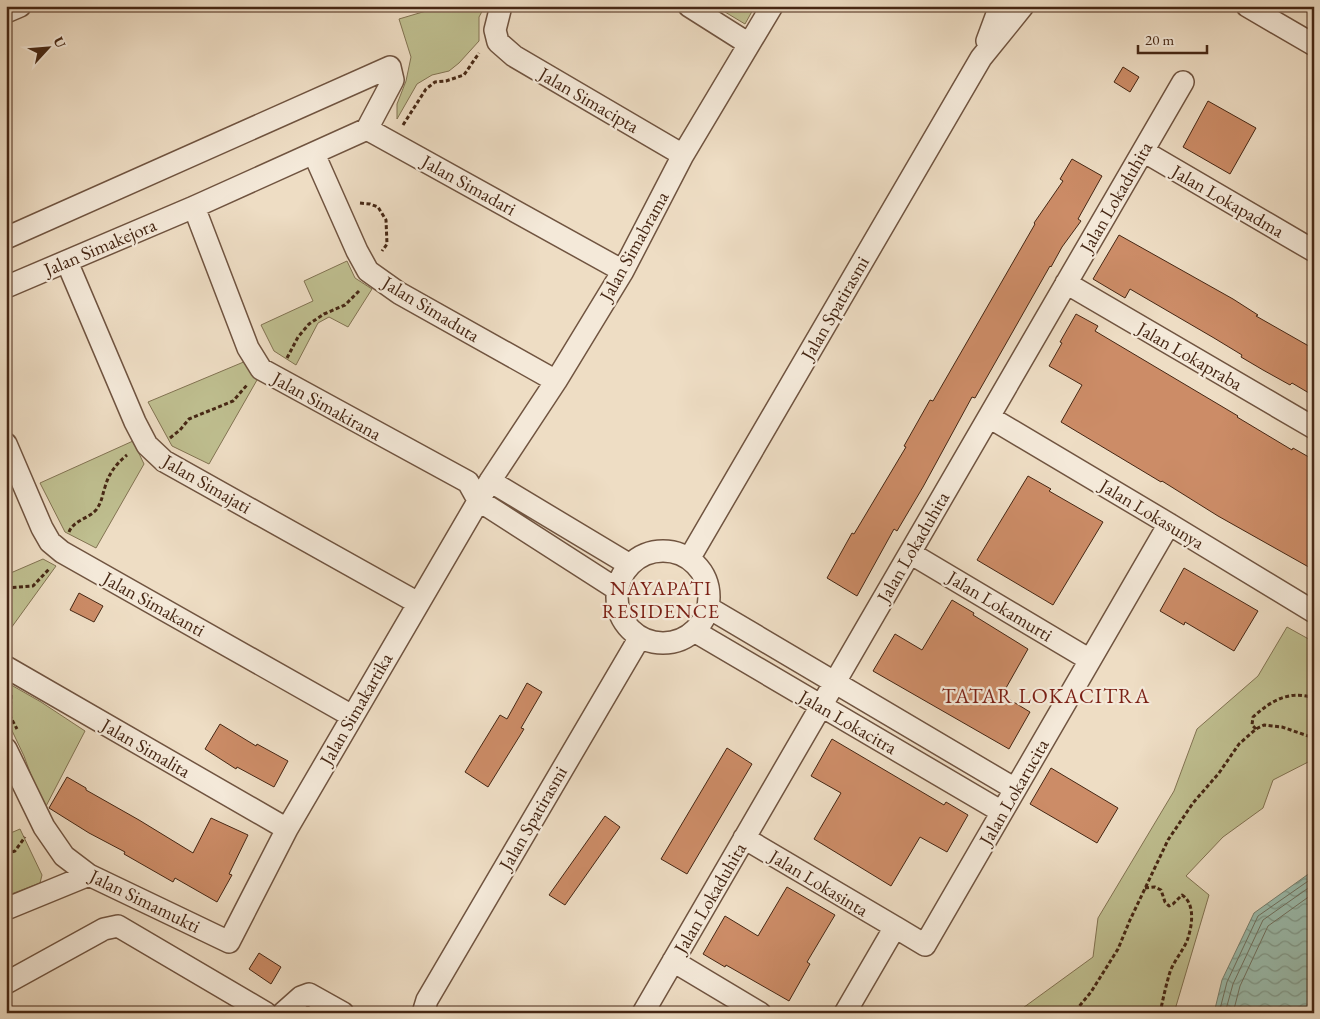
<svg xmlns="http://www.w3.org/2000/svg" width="1320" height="1019" font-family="'EB Garamond',serif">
  <defs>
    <pattern id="water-waves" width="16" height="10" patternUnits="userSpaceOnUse" patternTransform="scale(1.25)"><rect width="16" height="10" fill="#9bbdae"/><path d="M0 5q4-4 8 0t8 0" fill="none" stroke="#809a8c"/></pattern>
  </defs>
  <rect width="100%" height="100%" fill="#eeddc4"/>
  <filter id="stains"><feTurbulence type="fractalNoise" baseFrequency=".004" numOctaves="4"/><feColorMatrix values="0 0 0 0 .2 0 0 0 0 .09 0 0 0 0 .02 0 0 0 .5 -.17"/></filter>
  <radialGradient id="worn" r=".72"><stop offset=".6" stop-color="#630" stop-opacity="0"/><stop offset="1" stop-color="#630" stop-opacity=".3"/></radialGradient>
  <path fill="#bfbf90" stroke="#827352" d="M 443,6 L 485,6 L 479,17 L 479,41 L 459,63 L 449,71 L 432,75 L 417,84 L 397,119 L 397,104 L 406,81 L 411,57 L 399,19 Z
    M 715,6 L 755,6 L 745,24 Z
    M 347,261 L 355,278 L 372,289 L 348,327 L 329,317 L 318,323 L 296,365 L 274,351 L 261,325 L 313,301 L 304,281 Z
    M 246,361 L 257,380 L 209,464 L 172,446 L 148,402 Z
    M 133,441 L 144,464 L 96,548 L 65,532 L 40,483 Z
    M 43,559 L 56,566 L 6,635 L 6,575 Z
    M 1287,627 L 1314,642 L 1314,759 L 1273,780 L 1263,808 L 1223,837 L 1186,876 L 1209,895 L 1174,1013 L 1016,1013 L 1093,957 L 1098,918 L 1174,791 L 1197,729 L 1258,676 Z
    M 6,682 L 41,702 L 85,731 L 44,810 L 24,756 L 6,718 Z
    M 20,829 L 42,875 L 40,883 L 6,896 L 6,835 Z"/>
  <path fill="url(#water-waves)" stroke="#798170" d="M 1314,870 L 1314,1013 L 1214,1013 L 1222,980 L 1254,913 Z"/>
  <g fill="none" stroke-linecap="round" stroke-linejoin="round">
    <path stroke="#707261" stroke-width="1" d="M 1219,1013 L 1227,982 L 1258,916 L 1314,877
      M 1225,1013 L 1233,984 L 1263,920 L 1314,884
      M 1233,1013 L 1240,986 L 1268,926 L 1314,893"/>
  </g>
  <path fill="#cc8c67" stroke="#462714" d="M 1123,67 L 1139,77 L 1130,92 L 1114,82 Z
    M 1208,101 L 1256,128 L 1230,174 L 1183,147 Z
    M 1072,159 L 1102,176 L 1078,219 L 1081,221 L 1062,247 L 1051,267 L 1050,266 L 991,370 L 975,398 L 972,397 L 923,487 L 897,531 L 894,529 L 857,596 L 827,578 L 852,533 L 854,534 L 906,447 L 904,446 L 930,400 L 933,401 L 1035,224 L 1034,223 L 1063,181 L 1060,179 Z
    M 1119,235 L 1233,299 L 1258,315 L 1256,316 L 1314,349 L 1314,396 L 1292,383 L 1290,385 L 1263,370 L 1241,357 L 1242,355 L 1214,338 L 1130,289 L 1125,298 L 1093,279 Z
    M 1076,314 L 1098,326 L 1095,331 L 1238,416 L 1237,417 L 1292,450 L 1293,448 L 1314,460 L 1314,570 L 1218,516 L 1162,481 L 1161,482 L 1061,422 L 1082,385 L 1049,366 L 1062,343 L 1060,342 Z
    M 1028,476 L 1051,489 L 1049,491 L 1103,522 L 1053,605 L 977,560 Z
    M 1184,568 L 1258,611 L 1234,651 L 1185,622 L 1184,625 L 1160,611 Z
    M 79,593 L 103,606 L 94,622 L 70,610 Z
    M 952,600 L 974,613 L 973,615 L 1028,649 L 1002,695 L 1030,712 L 1009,749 L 873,671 L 895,634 L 922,650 Z
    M 527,683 L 542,692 L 521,728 L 524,729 L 488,787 L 465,772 L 500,715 L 507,719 Z
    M 220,724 L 256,746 L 257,744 L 288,761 L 274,787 L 237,767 L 236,769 L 205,749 Z
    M 832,739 L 944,805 L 946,802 L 968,815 L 947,852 L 920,837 L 891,886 L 814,839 L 841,793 L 811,776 Z
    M 727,748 L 752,764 L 687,874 L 661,859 Z
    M 1051,768 L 1118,808 L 1097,843 L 1030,804 Z
    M 67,777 L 86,788 L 86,790 L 139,820 L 193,853 L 211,818 L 248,835 L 229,874 L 232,875 L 217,902 L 175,878 L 173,882 L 124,854 L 125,852 L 89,833 L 49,808 Z
    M 605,816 L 620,827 L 565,905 L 549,895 Z
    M 787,887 L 835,915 L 807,962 L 810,964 L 789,1001 L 726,965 L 725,967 L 703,954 L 725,916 L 758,936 Z
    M 259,953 L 281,967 L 271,984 L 249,969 Z"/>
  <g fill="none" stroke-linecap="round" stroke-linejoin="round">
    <defs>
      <path id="street" d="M 501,6 L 495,30 L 498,42 L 514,56 L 683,155
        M 689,6 L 749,44
        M 1247,6 L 1314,45
        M 6,12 L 20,6
        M 987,41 L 1000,6
        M 1143,151 L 1314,251
        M 314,154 L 357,251 L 368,271 L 399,293 L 556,381
        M 194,207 L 248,348 L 261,369 L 468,482 L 478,500 L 618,590
        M 6,238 L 390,67 L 393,80 L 367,129
        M 67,262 L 135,422 L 147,445 L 164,461 L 418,603
        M 1066,283 L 1314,428
        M 6,287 L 194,207 L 367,129 L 623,271
        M 989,417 L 1169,524 L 1314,612
        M 6,444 L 42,528 L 50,542 L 62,552 L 352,716
        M 490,481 L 630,565
        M617 597a46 46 0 1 1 92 0a46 46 0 1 1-92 0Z
        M 910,553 L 1090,660
        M 689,559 L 981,58 L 1023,6
        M 709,608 L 1015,789
        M 694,631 L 1002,812
        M 6,667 L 287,829
        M 6,749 L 44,827 L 64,856 L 89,875 L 229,942 L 287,829 L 490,481 L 556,381 L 623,271 L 683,155 L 772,6
        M 744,838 L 895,927
        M 6,909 L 89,875
        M 673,961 L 760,1013
        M 6,983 L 104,929 L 118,926 L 266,1013
        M 283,1013 L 301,997 L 309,994 L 343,1013
        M 423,1013 L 427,1000 L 640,637
        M 643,1013 L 1183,82
        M 845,1013 L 895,927 L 925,945 L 1169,524"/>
    </defs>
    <use href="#street" stroke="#705440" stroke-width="24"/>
    <path stroke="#462714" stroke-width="3" stroke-dasharray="4 2.5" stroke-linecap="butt" d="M 403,125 L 426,89 L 435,82 L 446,81 L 464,75 L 479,53
      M 360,203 L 370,204 L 378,207 L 386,220 L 387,244 L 382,251
      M 287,358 L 298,337 L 309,324 L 324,314 L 345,305 L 359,291
      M 170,438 L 180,430 L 189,419 L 233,401 L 247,385
      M 69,532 C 74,520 88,519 96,510 C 102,502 102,496 105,487 C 109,473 116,464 127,455
      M 6,588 L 33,586 L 50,568
      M 11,695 L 10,716 L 17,729
      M 1256,729 L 1252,725 L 1253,717 C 1272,700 1289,690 1314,698
      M 6,854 L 15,851 L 25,837
      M 1145,888 L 1155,887 L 1161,890 L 1165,902 L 1169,906 L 1173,904 L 1182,895 C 1196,904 1192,927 1187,941 C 1182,952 1174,961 1170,972 C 1166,985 1163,999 1160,1013
      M 1069,1013 L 1077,1009 L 1091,992 L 1118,949 L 1130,920 L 1168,840 L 1193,803 L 1219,773 L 1239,744 L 1256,729 L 1264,725 L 1282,727 L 1314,738"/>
    <use href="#street" stroke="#f4e9d9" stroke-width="21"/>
  </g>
  <g text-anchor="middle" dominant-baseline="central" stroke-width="4.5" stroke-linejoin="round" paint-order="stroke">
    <g font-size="19" fill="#462714" stroke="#f4e9d9">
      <text transform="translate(589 100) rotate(30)">Jalan Simacipta</text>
      <text transform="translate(469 185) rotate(29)">Jalan Simadari</text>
      <text transform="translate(1116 197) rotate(-60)">Jalan Lokaduhita</text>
      <text transform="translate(1228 201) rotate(30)">Jalan Lokapadma</text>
      <text transform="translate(634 246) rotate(-61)">Jalan Simabrama</text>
      <text transform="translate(100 247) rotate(-23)">Jalan Simakejora</text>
      <text transform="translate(835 308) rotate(-60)">Jalan Spatirasmi</text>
      <text transform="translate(431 309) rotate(31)">Jalan Simaduta</text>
      <text transform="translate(1190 356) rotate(30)">Jalan Lokapraba</text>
      <text transform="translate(327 406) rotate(29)">Jalan Simakirana</text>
      <text transform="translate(207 484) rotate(30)">Jalan Simajati</text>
      <text transform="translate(1152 514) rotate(31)">Jalan Lokasunya</text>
      <text transform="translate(913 547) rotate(-60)">Jalan Lokaduhita</text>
      <text transform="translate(154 604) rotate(29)">Jalan Simakanti</text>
      <text transform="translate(1000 606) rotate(31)">Jalan Lokamurti</text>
      <text transform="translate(356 709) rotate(-60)">Jalan Simakartika</text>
      <text transform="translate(848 722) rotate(30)">Jalan Lokacitra</text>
      <text transform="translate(146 748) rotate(30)">Jalan Simalita</text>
      <text transform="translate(1014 792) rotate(-60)">Jalan Lokarucita</text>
      <text transform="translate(533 818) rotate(-60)">Jalan Spatirasmi</text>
      <text transform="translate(819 883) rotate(31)">Jalan Lokasinta</text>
      <text transform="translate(710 898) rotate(-60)">Jalan Lokaduhita</text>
      <text transform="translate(145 901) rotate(26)">Jalan Simamukti</text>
    </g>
    <g font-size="20" letter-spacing="1" fill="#7a1f14" stroke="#f4e9d9">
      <text x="661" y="588">NAYAPATI<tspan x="661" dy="23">RESIDENCE</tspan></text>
    </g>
    <g font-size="21" letter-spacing="1" fill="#7a1f14" stroke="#f4e9d9">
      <text x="1046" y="695">TATAR LOKACITRA</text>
    </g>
  </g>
  <rect width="1320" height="1019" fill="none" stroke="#eeddc4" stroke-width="25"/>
  <rect x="8" y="8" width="1305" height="1004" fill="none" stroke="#462714" stroke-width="2.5"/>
  <rect x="12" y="12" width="1295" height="994" fill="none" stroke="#462714"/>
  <g transform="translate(48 48) rotate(64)" stroke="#f4e9d9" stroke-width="4" paint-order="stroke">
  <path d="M0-4L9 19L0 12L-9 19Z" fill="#462714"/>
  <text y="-8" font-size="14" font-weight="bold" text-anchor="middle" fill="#462714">U</text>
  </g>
  <path d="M1138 45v8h69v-8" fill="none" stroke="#462714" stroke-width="2.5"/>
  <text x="1145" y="45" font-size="15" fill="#462714" stroke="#f4e9d9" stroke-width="4" paint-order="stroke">20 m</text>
  <rect width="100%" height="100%" filter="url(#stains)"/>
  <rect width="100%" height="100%" fill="url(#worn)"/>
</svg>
